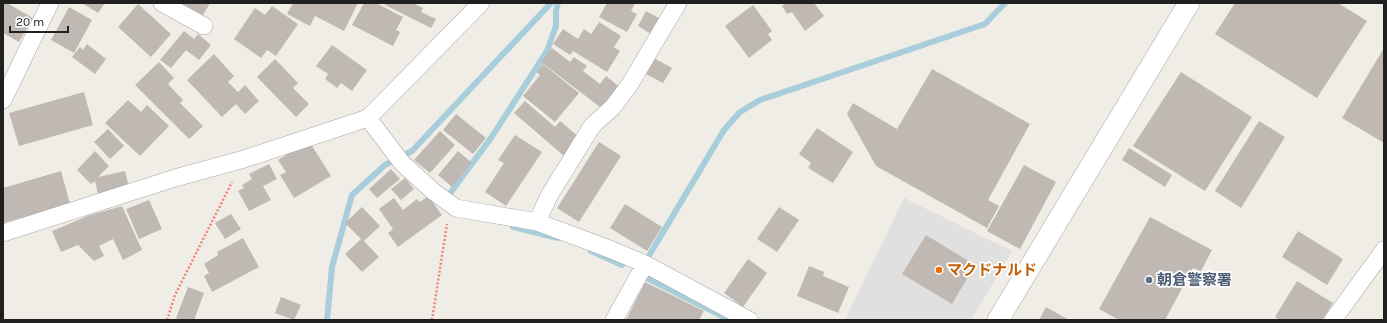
<svg xmlns="http://www.w3.org/2000/svg" width="1387" height="323" font-family="Karla,'Noto Sans JP',sans-serif">
  <rect width="100%" height="100%" fill="#f0ede7"/>
  <path fill="#e0e0e0" d="M 904,198 L 1012,251 L 971,320 L 845,320 Z"/>
  <g fill="none" stroke-linecap="round" stroke-linejoin="round">
    <path stroke="#a9cedb" stroke-width="6" d="M 451,192 L 491,138 L 547,51 L 556,26 L 556,11 L 558,3
      M 513,227 L 558,238
      M 591,251 L 622,265
      M 650,254 L 724,130 L 740,112 L 760,100 L 985,24 L 1005,3
      M 641,275 L 730,320
      M 327,320 L 332,267 L 352,195 L 385,165 L 412,151 L 551,3"/>
  </g>
  <path fill="#c0b9b3" d="M 3,3 L 7,3 L 33,18 L 19,42 L 3,33 Z
    M 82,3 L 105,3 L 98,13 Z
    M 183,3 L 210,3 L 202,17 L 182,5 Z
    M 293,3 L 358,3 L 344,31 L 315,16 L 310,26 L 287,14 Z
    M 364,3 L 376,3 L 403,17 L 396,30 L 400,32 L 393,46 L 352,25 Z
    M 386,3 L 413,3 L 423,8 L 421,12 L 436,19 L 431,28 L 385,5 Z
    M 607,3 L 635,3 L 631,11 L 637,14 L 627,32 L 599,17 Z
    M 786,3 L 814,3 L 824,16 L 805,31 L 792,12 L 787,14 L 782,6 Z
    M 1235,3 L 1338,3 L 1367,21 L 1317,98 L 1215,34 Z
    M 138,4 L 171,34 L 151,57 L 118,27 Z
    M 753,5 L 772,31 L 768,34 L 772,40 L 749,58 L 725,26 Z
    M 272,6 L 298,24 L 276,56 L 267,50 L 261,58 L 234,39 L 255,8 L 265,15 Z
    M 69,7 L 92,20 L 74,53 L 51,40 Z
    M 646,11 L 662,20 L 653,35 L 638,26 Z
    M 599,22 L 621,36 L 614,47 L 620,51 L 607,72 L 573,51 L 570,55 L 553,44 L 563,29 L 578,39 L 584,29 L 591,34 Z
    M 184,31 L 194,39 L 198,34 L 211,45 L 199,60 L 186,50 L 171,68 L 160,60 Z
    M 87,44 L 106,59 L 95,74 L 72,57 L 80,47 L 83,50 Z
    M 332,45 L 367,70 L 352,91 L 341,83 L 337,88 L 325,79 L 328,74 L 316,66 Z
    M 552,48 L 570,62 L 574,57 L 587,66 L 583,71 L 600,84 L 606,76 L 621,88 L 604,110 L 541,62 Z
    M 1384,48 L 1384,143 L 1342,118 Z
    M 214,54 L 234,76 L 228,82 L 238,92 L 245,85 L 259,101 L 245,114 L 236,104 L 222,117 L 187,80 Z
    M 654,58 L 672,68 L 663,83 L 644,73 Z
    M 275,59 L 298,83 L 293,88 L 309,104 L 296,117 L 257,77 Z
    M 159,62 L 174,78 L 168,84 L 183,100 L 180,103 L 203,126 L 189,139 L 135,85 Z
    M 543,64 L 579,93 L 555,122 L 523,96 L 540,75 L 536,72 Z
    M 932,69 L 1030,124 L 988,200 L 999,206 L 987,228 L 876,166 L 847,114 L 853,103 L 897,129 Z
    M 1181,72 L 1252,117 L 1205,191 L 1133,146 Z
    M 84,92 L 93,125 L 19,146 L 9,113 Z
    M 128,100 L 141,112 L 147,105 L 169,126 L 140,156 L 105,123 Z
    M 525,101 L 555,127 L 560,121 L 580,138 L 564,156 L 514,113 Z
    M 456,114 L 486,138 L 473,154 L 443,130 Z
    M 1259,121 L 1285,137 L 1241,208 L 1215,191 Z
    M 817,128 L 853,152 L 833,183 L 808,168 L 811,163 L 799,154 Z
    M 108,129 L 124,146 L 110,159 L 94,142 Z
    M 440,131 L 455,145 L 430,173 L 414,160 Z
    M 515,135 L 542,152 L 506,206 L 485,192 L 504,163 L 498,160 Z
    M 309,141 L 331,176 L 294,198 L 280,175 L 286,172 L 278,160 Z
    M 599,142 L 621,156 L 579,222 L 557,208 Z
    M 1129,148 L 1172,175 L 1165,187 L 1122,160 Z
    M 95,151 L 109,166 L 98,177 L 125,171 L 129,188 L 98,195 L 95,181 L 91,184 L 77,170 Z
    M 458,151 L 472,163 L 452,187 L 438,175 Z
    M 269,164 L 277,179 L 263,186 L 271,200 L 249,211 L 238,191 L 244,188 L 242,185 L 252,179 L 249,174 Z
    M 1024,165 L 1056,182 L 1020,249 L 987,231 Z
    M 391,169 L 400,179 L 377,198 L 369,189 Z
    M 61,171 L 70,204 L 3,223 L 3,188 Z
    M 405,178 L 414,189 L 401,200 L 391,189 Z
    M 428,196 L 442,215 L 398,247 L 388,233 L 393,229 L 379,209 L 394,198 L 403,210 L 417,199 L 420,202 Z
    M 149,200 L 162,229 L 139,239 L 126,209 Z
    M 625,204 L 662,227 L 647,251 L 610,228 Z
    M 122,206 L 142,250 L 123,260 L 113,239 L 99,246 L 104,256 L 94,261 L 78,245 L 61,252 L 52,231 L 90,215 Z
    M 362,207 L 380,226 L 364,241 L 379,257 L 362,272 L 345,254 L 361,239 L 345,223 Z
    M 779,207 L 799,220 L 777,252 L 757,239 Z
    M 231,214 L 241,229 L 225,239 L 215,223 Z
    M 1150,217 L 1212,250 L 1201,271 L 1193,268 L 1165,320 L 1119,320 L 1099,309 Z
    M 1298,231 L 1343,259 L 1327,285 L 1282,257 Z
    M 926,235 L 975,265 L 952,304 L 902,274 Z
    M 243,238 L 259,267 L 212,292 L 204,276 L 209,273 L 204,264 L 218,255 L 217,252 Z
    M 748,259 L 767,273 L 743,307 L 724,293 Z
    M 809,266 L 824,272 L 823,276 L 849,287 L 838,313 L 797,296 Z
    M 1297,281 L 1333,303 L 1322,320 L 1279,320 L 1275,317 Z
    M 645,282 L 704,311 L 699,320 L 626,320 Z
    M 188,287 L 204,293 L 194,320 L 180,320 L 176,318 Z
    M 281,297 L 301,305 L 294,320 L 275,313 Z
    M 1046,307 L 1069,320 L 1039,320 Z"/>
  <g fill="none" stroke-linecap="round" stroke-linejoin="round">
    <defs>
      <path id="minor" d="M 162,3 L 204,26
        M 3,100 L 50,3
        M 368,118 L 402,163 L 434,192 L 456,208 L 537,222 L 612,250 L 645,264 L 749,320
        M 537,222 L 549,196 L 592,126 L 613,107 L 630,84 L 678,3
        M 3,233 L 175,178 L 244,159 L 368,118 L 481,3
        M 614,320 L 645,264
        M 1333,320 L 1384,250"/>
      <path id="tertiary" d="M 998,320 L 1189,3"/>
    </defs>
    <use href="#minor" stroke="#a7a7a7" stroke-width="18"/>
    <use href="#tertiary" stroke="#a7a7a7" stroke-width="22"/>
    <path stroke="#f38574" stroke-width="2.5" stroke-dasharray="2 2" stroke-linecap="butt" d="M 167,320 L 175,295 L 232,182
      M 432,320 L 447,224"/>
    <use href="#minor" stroke="#fff" stroke-width="17"/>
    <use href="#tertiary" stroke="#fff" stroke-width="21"/>
  </g>
  <circle fill="#e8710a" stroke="#fff" stroke-width="1.5" cx="939" cy="270" r="4"/>
  <circle fill="#5c6f8a" stroke="#fff" stroke-width="1.5" cx="1149" cy="280" r="4"/>
  <g text-anchor="middle" dominant-baseline="central" stroke-width="3.5" stroke-linejoin="round" paint-order="stroke">
    <g font-size="15" font-weight="bold" fill="#c56008" stroke="#fff" text-anchor="start">
      <text x="947" y="270">マクドナルド</text>
    </g>
    <g font-size="15" font-weight="bold" fill="#4e5e75" stroke="#fff" text-anchor="start">
      <text x="1157" y="280">朝倉警察署</text>
    </g>
  </g>
  <rect width="1387" height="323" fill="none" stroke="#202020" stroke-width="8"/>
  <path d="M10 26v6h58v-6" fill="none" stroke="#202020" stroke-width="2"/>
  <text x="16" y="26" font-size="12" fill="#202020" stroke="#ffffff" stroke-width="3" paint-order="stroke">20 m</text>
</svg>
